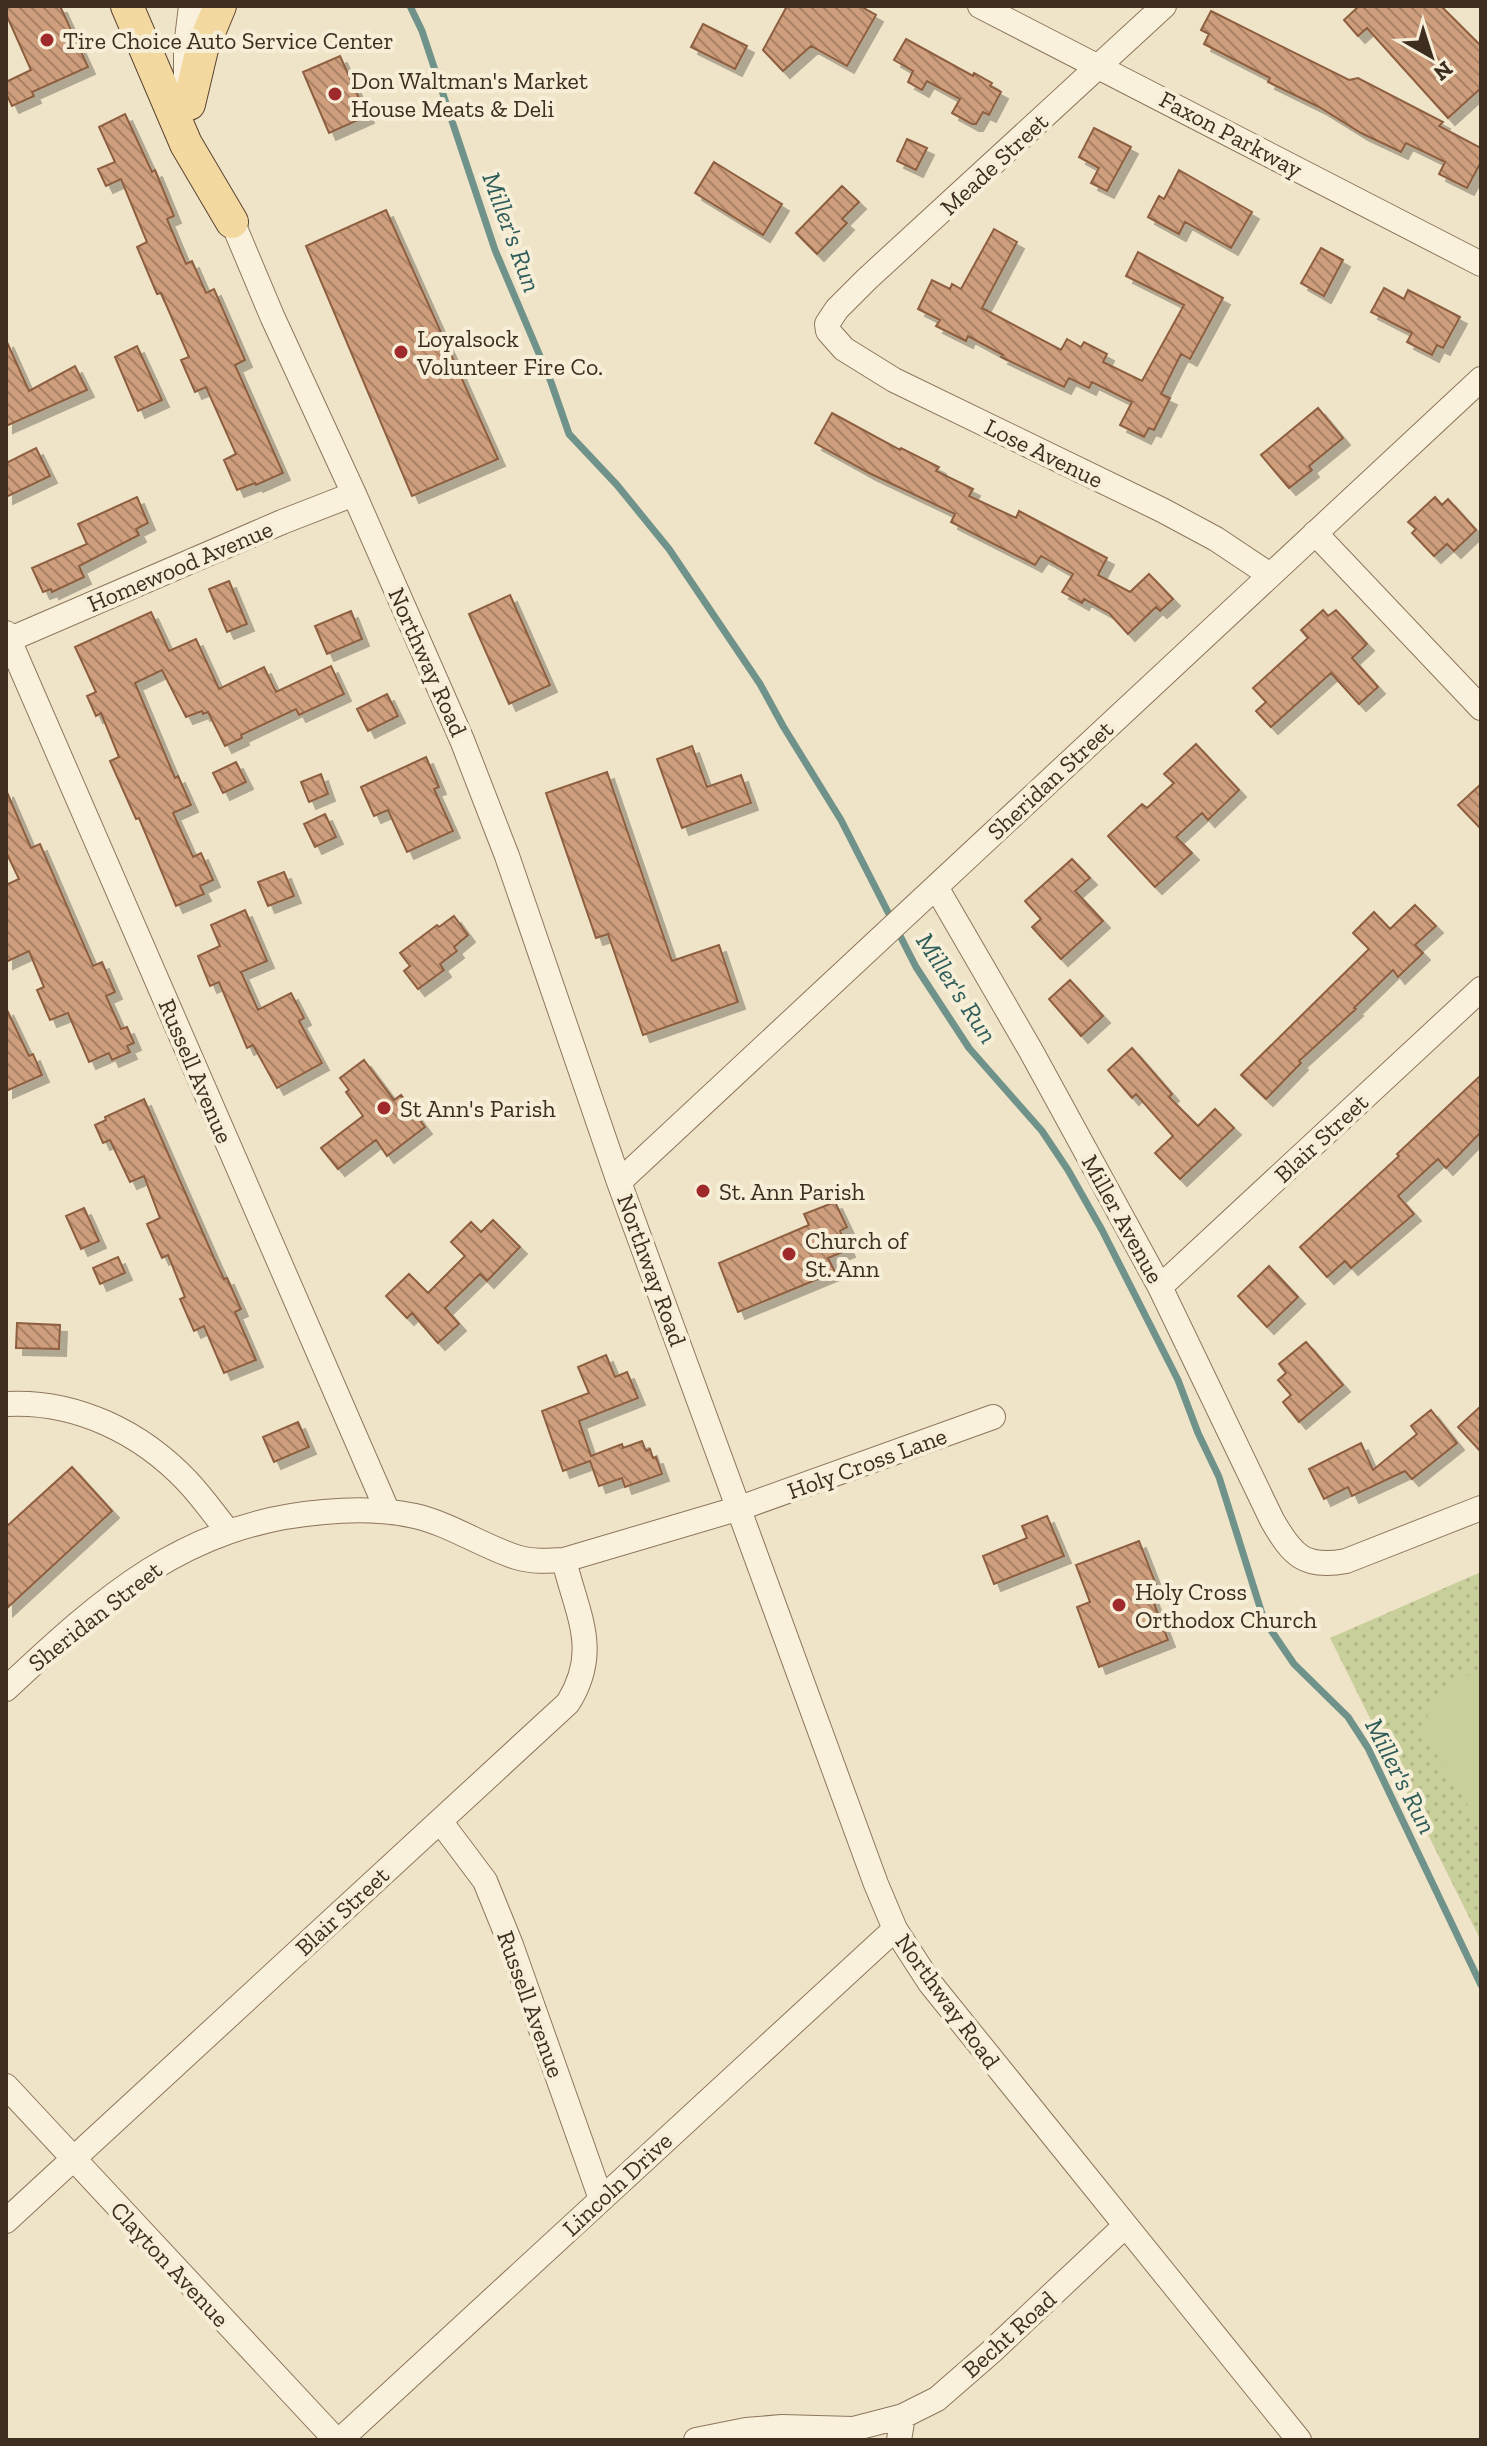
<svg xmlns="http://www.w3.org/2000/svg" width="1487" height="2446" font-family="'Zilla Slab',serif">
  <defs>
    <pattern id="green-dots" width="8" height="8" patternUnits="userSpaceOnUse" patternTransform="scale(2)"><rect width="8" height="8" fill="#c9cf9b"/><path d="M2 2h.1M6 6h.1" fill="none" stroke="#aeb285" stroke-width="1.8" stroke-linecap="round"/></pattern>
    <pattern id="building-back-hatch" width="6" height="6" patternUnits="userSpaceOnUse" patternTransform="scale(2)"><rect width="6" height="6" fill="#cf9f7d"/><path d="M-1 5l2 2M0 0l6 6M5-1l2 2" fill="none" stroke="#a98266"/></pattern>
    <filter id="shadow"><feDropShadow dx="7" dy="7" stdDeviation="0" flood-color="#0004"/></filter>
  </defs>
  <rect width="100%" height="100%" fill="#f0e4c8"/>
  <path fill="url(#green-dots)" d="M 1481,1572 L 1481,1941 L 1330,1638 Z"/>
  <path fill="#c9cf9b" d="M 1481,1667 L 1481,1826 L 1423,1733 L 1433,1696 Z"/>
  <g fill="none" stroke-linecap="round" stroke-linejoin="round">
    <path stroke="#6f938a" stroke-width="7" d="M 410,6 L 422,31 L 495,250 L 551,382 L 569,434 L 617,485 L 669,549 L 760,684 L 783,726 L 841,820 L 916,967 L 969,1048 L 1042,1131 L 1068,1170 L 1102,1230 L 1178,1380 L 1198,1433 L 1219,1477 L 1264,1620 L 1294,1664 L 1348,1717 L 1368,1748 L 1481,1985"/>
  </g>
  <path fill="url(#building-back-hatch)" stroke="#8d5f41" stroke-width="2" filter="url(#shadow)" d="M 6,6 L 60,6 L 88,67 L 32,92 L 34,96 L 12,106 L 6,93 L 6,82 L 31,70 L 6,14 Z
    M 787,6 L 860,6 L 876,15 L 847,66 L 811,46 L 783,71 L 763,50 Z
    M 1359,6 L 1441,6 L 1481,46 L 1481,88 L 1448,118 L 1367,28 L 1358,36 L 1344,20 Z
    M 1211,11 L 1349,80 L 1358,78 L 1443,122 L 1439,126 L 1481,148 L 1481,162 L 1467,188 L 1439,174 L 1445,162 L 1406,143 L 1401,152 L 1361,133 L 1319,107 L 1268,82 L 1270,78 L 1204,44 L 1209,34 L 1201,30 Z
    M 703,24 L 747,46 L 735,69 L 691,47 Z
    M 906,39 L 973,76 L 974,73 L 992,83 L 990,86 L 1001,92 L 989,115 L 983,112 L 976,124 L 972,124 L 952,113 L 960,99 L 927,81 L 922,90 L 908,82 L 913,71 L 894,60 Z
    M 340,56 L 367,116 L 329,133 L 303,72 Z
    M 125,114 L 152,172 L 155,170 L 174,216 L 167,219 L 186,264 L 192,261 L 206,293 L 214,289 L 245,360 L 235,365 L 283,473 L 256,485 L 255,483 L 237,490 L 224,460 L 236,454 L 206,387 L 195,392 L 181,360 L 189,357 L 161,293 L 157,294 L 137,247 L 147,242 L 121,179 L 106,186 L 98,169 L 115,162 L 99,127 Z
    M 1094,128 L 1131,147 L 1107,191 L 1091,183 L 1099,168 L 1079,157 Z
    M 907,139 L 927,148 L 916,170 L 897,161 Z
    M 714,162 L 782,204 L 763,235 L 695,193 Z
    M 1179,170 L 1252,212 L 1231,248 L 1185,222 L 1179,234 L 1148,217 L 1159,196 L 1164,199 Z
    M 842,186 L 859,202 L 842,219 L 847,223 L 817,254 L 796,233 Z
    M 386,210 L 498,459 L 412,496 L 306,246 Z
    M 994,229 L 1017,242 L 982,308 L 1061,350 L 1067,339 L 1081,347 L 1084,342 L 1107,354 L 1103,362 L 1142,381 L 1184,305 L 1126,276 L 1138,252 L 1223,298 L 1190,359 L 1181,354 L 1161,394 L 1170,398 L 1154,430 L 1149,428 L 1144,437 L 1120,425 L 1132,402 L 1092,382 L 1089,388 L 1069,378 L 1064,387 L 1001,357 L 1003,355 L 968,336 L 966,341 L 936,326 L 940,320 L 918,309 L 932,280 L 950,289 L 952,284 L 961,289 Z
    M 1321,248 L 1343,260 L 1324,296 L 1301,283 Z
    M 1384,288 L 1404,299 L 1408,290 L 1460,317 L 1443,348 L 1437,345 L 1432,355 L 1407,342 L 1412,333 L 1371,312 Z
    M 6,340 L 29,391 L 75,366 L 87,390 L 6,426 Z
    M 137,346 L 162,400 L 138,411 L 115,357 Z
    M 1318,408 L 1343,438 L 1309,466 L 1312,470 L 1289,488 L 1261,455 Z
    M 832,413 L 900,450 L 901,448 L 939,467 L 936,471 L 973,489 L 969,496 L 1016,518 L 1019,511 L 1107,558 L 1098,575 L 1130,592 L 1149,574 L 1173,599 L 1160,611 L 1156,607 L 1128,634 L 1109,613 L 1084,599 L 1082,603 L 1062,592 L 1073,574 L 1041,556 L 1035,565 L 951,522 L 955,514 L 869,473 L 815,443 Z
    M 36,448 L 50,476 L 6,497 L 6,463 Z
    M 137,497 L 148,523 L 136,529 L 139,535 L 79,566 L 84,577 L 52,592 L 51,589 L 43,592 L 32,568 L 87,544 L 78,524 Z
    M 1435,497 L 1442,505 L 1448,499 L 1476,530 L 1454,551 L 1447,544 L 1434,556 L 1412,533 L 1416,529 L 1408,522 Z
    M 229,581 L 247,624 L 227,632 L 209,589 Z
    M 510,595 L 550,685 L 509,704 L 469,614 Z
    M 1323,610 L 1328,616 L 1336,610 L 1367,644 L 1352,658 L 1378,687 L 1359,704 L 1331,673 L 1271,727 L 1256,711 L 1266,702 L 1253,688 L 1308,638 L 1301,630 Z
    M 351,611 L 362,639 L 327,654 L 315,626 Z
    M 151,612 L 169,651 L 196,639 L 219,689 L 264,667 L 276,692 L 331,666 L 344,694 L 299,715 L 296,709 L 241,735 L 242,738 L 225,746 L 208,712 L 203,714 L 202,711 L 186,717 L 162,670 L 135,683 L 175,778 L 178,776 L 191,805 L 173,813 L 193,857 L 201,853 L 213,880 L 200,886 L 204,894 L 176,906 L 139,818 L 136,819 L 110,761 L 119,757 L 101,713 L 96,716 L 87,696 L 96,692 L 75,647 Z
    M 387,694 L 398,716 L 368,731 L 357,709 Z
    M 1196,744 L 1239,790 L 1208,820 L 1202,813 L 1176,837 L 1192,853 L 1155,887 L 1108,836 L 1142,804 L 1147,808 L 1174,783 L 1164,774 Z
    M 692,746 L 707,787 L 741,775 L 751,803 L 682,828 L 657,759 Z
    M 426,757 L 439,787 L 434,789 L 453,831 L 407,852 L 388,810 L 374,816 L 361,787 Z
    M 236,762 L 246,782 L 223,793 L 213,773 Z
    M 607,772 L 672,961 L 719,945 L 738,1002 L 643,1035 L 608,934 L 596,938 L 546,793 Z
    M 321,774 L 328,794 L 309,802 L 301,782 Z
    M 1481,784 L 1481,829 L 1458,805 Z
    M 6,790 L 31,848 L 40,844 L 93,966 L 102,962 L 115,992 L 106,996 L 121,1029 L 127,1027 L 134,1043 L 127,1046 L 130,1052 L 112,1060 L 109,1053 L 89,1062 L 68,1013 L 50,1020 L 37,990 L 44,987 L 29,951 L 6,962 L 6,885 L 19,879 L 6,852 Z
    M 325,814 L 336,837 L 315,847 L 304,824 Z
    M 1072,859 L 1090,878 L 1075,891 L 1103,921 L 1061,959 L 1032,927 L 1041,919 L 1025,901 Z
    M 284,872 L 294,896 L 268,906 L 258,882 Z
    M 1415,905 L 1436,926 L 1415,945 L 1423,953 L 1398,977 L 1393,970 L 1354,1008 L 1356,1009 L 1299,1061 L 1301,1063 L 1266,1099 L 1241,1075 L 1369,949 L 1353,933 L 1374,912 L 1390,929 Z
    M 245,910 L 267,961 L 241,972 L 258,1010 L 291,993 L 304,1018 L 299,1021 L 322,1063 L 277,1088 L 253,1045 L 247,1048 L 219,982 L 210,986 L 198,956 L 220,946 L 211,925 Z
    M 454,916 L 468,935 L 454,947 L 457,951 L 440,964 L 444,970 L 418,989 L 404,971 L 410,966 L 400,953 L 437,925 L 439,927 Z
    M 1070,980 L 1103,1016 L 1081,1036 L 1049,999 Z
    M 6,1008 L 29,1056 L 33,1054 L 42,1075 L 6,1091 Z
    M 1132,1048 L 1172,1094 L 1169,1097 L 1198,1126 L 1215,1109 L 1234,1128 L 1180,1179 L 1155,1153 L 1173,1136 L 1136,1094 L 1132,1098 L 1108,1070 Z
    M 364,1060 L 394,1100 L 401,1095 L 425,1127 L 387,1156 L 376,1140 L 338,1169 L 321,1148 L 363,1116 L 346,1092 L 349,1090 L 340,1078 Z
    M 1481,1075 L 1481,1132 L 1446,1168 L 1438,1159 L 1398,1196 L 1414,1214 L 1351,1268 L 1345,1261 L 1327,1277 L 1300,1247 L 1399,1156 L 1397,1154 Z
    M 144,1099 L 214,1258 L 224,1279 L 227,1278 L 241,1309 L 235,1312 L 256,1360 L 224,1373 L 204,1326 L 194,1331 L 180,1299 L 185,1297 L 168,1255 L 162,1258 L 147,1224 L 160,1218 L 144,1176 L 130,1182 L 110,1140 L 103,1143 L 95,1125 L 106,1120 L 105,1117 Z
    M 835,1202 L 847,1227 L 840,1231 L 848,1250 L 828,1258 L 835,1272 L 738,1312 L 719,1263 L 809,1225 L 804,1214 Z
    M 84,1208 L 99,1241 L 81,1249 L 66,1216 Z
    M 493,1220 L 520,1247 L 487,1281 L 480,1274 L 445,1308 L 459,1324 L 438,1343 L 412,1313 L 407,1318 L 386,1296 L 409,1274 L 428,1293 L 465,1256 L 451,1242 L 471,1222 L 481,1232 Z
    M 118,1257 L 125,1273 L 100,1284 L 93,1268 Z
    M 1269,1266 L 1298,1297 L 1267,1327 L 1238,1296 Z
    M 17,1323 L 60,1325 L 59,1349 L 16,1348 Z
    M 1306,1342 L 1343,1385 L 1299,1422 L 1283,1402 L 1291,1395 L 1278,1380 L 1286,1373 L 1279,1364 Z
    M 606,1355 L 615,1377 L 627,1372 L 638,1398 L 579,1421 L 591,1456 L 622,1444 L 623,1448 L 642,1441 L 646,1451 L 650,1449 L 653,1458 L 656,1457 L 662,1474 L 625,1487 L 622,1478 L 599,1486 L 590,1461 L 563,1471 L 542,1411 L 589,1393 L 578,1367 Z
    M 1481,1406 L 1481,1452 L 1458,1427 Z
    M 1431,1410 L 1457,1443 L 1412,1479 L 1405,1471 L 1352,1496 L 1348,1487 L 1324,1499 L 1309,1469 L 1361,1443 L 1373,1470 L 1417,1434 L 1411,1426 Z
    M 298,1422 L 309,1447 L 274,1462 L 263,1437 Z
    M 72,1467 L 112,1511 L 6,1609 L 6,1527 Z
    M 1047,1516 L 1064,1556 L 994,1584 L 983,1556 L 1027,1538 L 1022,1526 Z
    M 1139,1541 L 1158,1590 L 1150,1593 L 1168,1640 L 1099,1667 L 1077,1607 L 1090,1602 L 1076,1565 Z"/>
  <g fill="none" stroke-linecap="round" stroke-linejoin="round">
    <defs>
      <path id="minor" d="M 980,6 L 1481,264
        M 1164,6 L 867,279 L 837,309 L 827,324 L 828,331 L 844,349 L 894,380 L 1162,510 L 1216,539 L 1270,575
        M 186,79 L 186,47 L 191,6
        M 227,209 L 272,316 L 354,494 L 462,740 L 507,856 L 619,1182 L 876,1884 L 895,1929 L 930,1983 L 1299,2440
        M 1315,533 L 1481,708
        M 6,633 L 387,1510
        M 6,641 L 282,522 L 354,494
        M 936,887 L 1031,1051 L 1160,1287 L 1272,1520 C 1292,1555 1304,1569 1346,1561 L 1481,1508
        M 619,1182 L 1481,379
        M 1160,1287 L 1481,989
        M 6,1404 C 75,1400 141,1432 188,1482 C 202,1497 214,1514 227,1530
        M 6,1689 C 103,1598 185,1523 324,1512 C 355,1509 384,1509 415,1516 C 450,1524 482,1546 516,1557 C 532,1562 548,1561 564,1560 L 740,1508 L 993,1417
        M 440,1821 L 485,1881 L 511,1945 L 601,2199
        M 6,2086 L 336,2440
        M 6,2221 L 568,1703 C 601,1650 577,1615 564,1560
        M 340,2440 L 895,1929
        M 696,2440 L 746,2430 L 782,2427 L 853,2429 L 903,2416
        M 899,2440 L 903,2416 L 937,2399 L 991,2352 L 1125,2226"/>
      <path id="major" d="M 127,6 L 186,144 L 232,222
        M 189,104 L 202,49 L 220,6"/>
    </defs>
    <use href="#minor" stroke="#8d765c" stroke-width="26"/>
    <use href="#major" stroke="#5b4430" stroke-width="34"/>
    <use href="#minor" stroke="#faf1dc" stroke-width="24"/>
    <use href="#major" stroke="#f3d9a0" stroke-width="32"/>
  </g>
  <g fill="#9e2a2b" stroke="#f7eed8" stroke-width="3">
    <circle cx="47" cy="40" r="8"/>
    <circle cx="335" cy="94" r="8"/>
    <circle cx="401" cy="352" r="8"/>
    <circle cx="384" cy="1108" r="8"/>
    <circle cx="703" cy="1191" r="8"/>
    <circle cx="789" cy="1254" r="8"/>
    <circle cx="1119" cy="1605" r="8"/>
  </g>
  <g text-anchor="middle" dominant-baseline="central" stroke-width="8" stroke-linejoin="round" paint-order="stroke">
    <g font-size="24" fill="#3d2e20" stroke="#f7eed8" text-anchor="start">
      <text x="63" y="40">Tire Choice Auto Service Center</text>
      <text x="351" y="80">Don Waltman's Market<tspan x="351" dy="28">House Meats &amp; Deli</tspan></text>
      <text x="417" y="338">Loyalsock<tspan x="417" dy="28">Volunteer Fire Co.</tspan></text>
      <text x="400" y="1108">St Ann's Parish</text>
      <text x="719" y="1191">St. Ann Parish</text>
      <text x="805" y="1240">Church of<tspan x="805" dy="28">St. Ann</tspan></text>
      <text x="1135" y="1591">Holy Cross<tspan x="1135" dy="28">Orthodox Church</tspan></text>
    </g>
    <g font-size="24" fill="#3d2e20" stroke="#f7eed8">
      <text transform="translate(1231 134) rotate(28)">Faxon Parkway</text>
      <text transform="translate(994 164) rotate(-43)">Meade Street</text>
      <text transform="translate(1044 453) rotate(26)">Lose Avenue</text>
      <text transform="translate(180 566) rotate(-23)">Homewood Avenue</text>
      <text transform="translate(428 662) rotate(66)">Northway Road</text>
      <text transform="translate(1050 780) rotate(-43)">Sheridan Street</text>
      <text transform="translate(196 1071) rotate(67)">Russell Avenue</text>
      <text transform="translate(1321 1138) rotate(-43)">Blair Street</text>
      <text transform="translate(1123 1219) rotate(61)">Miller Avenue</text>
      <text transform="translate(652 1270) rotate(70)">Northway Road</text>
      <text transform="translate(867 1463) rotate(-20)">Holy Cross Lane</text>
      <text transform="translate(95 1616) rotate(-38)">Sheridan Street</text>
      <text transform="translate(342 1911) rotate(-43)">Blair Street</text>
      <text transform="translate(948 2001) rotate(54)">Northway Road</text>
      <text transform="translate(531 2004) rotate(70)">Russell Avenue</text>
      <text transform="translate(617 2184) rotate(-43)">Lincoln Drive</text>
      <text transform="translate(170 2264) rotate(47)">Clayton Avenue</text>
      <text transform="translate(1009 2334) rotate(-42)">Becht Road</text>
    </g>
    <g font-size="26" font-style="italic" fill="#2f5d5a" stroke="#f7eed8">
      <text transform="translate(512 232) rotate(70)">Miller's Run</text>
      <text transform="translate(957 988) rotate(57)">Miller's Run</text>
      <text transform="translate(1401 1776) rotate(63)">Miller's Run</text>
    </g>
  </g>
  <rect width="1487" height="2446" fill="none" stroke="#3d2e20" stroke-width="16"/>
  <g transform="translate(1431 56) rotate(141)" stroke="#f7eed8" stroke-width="6" paint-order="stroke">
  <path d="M0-6L14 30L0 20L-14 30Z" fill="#3d2e20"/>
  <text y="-12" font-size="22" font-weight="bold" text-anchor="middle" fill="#3d2e20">N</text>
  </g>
</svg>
